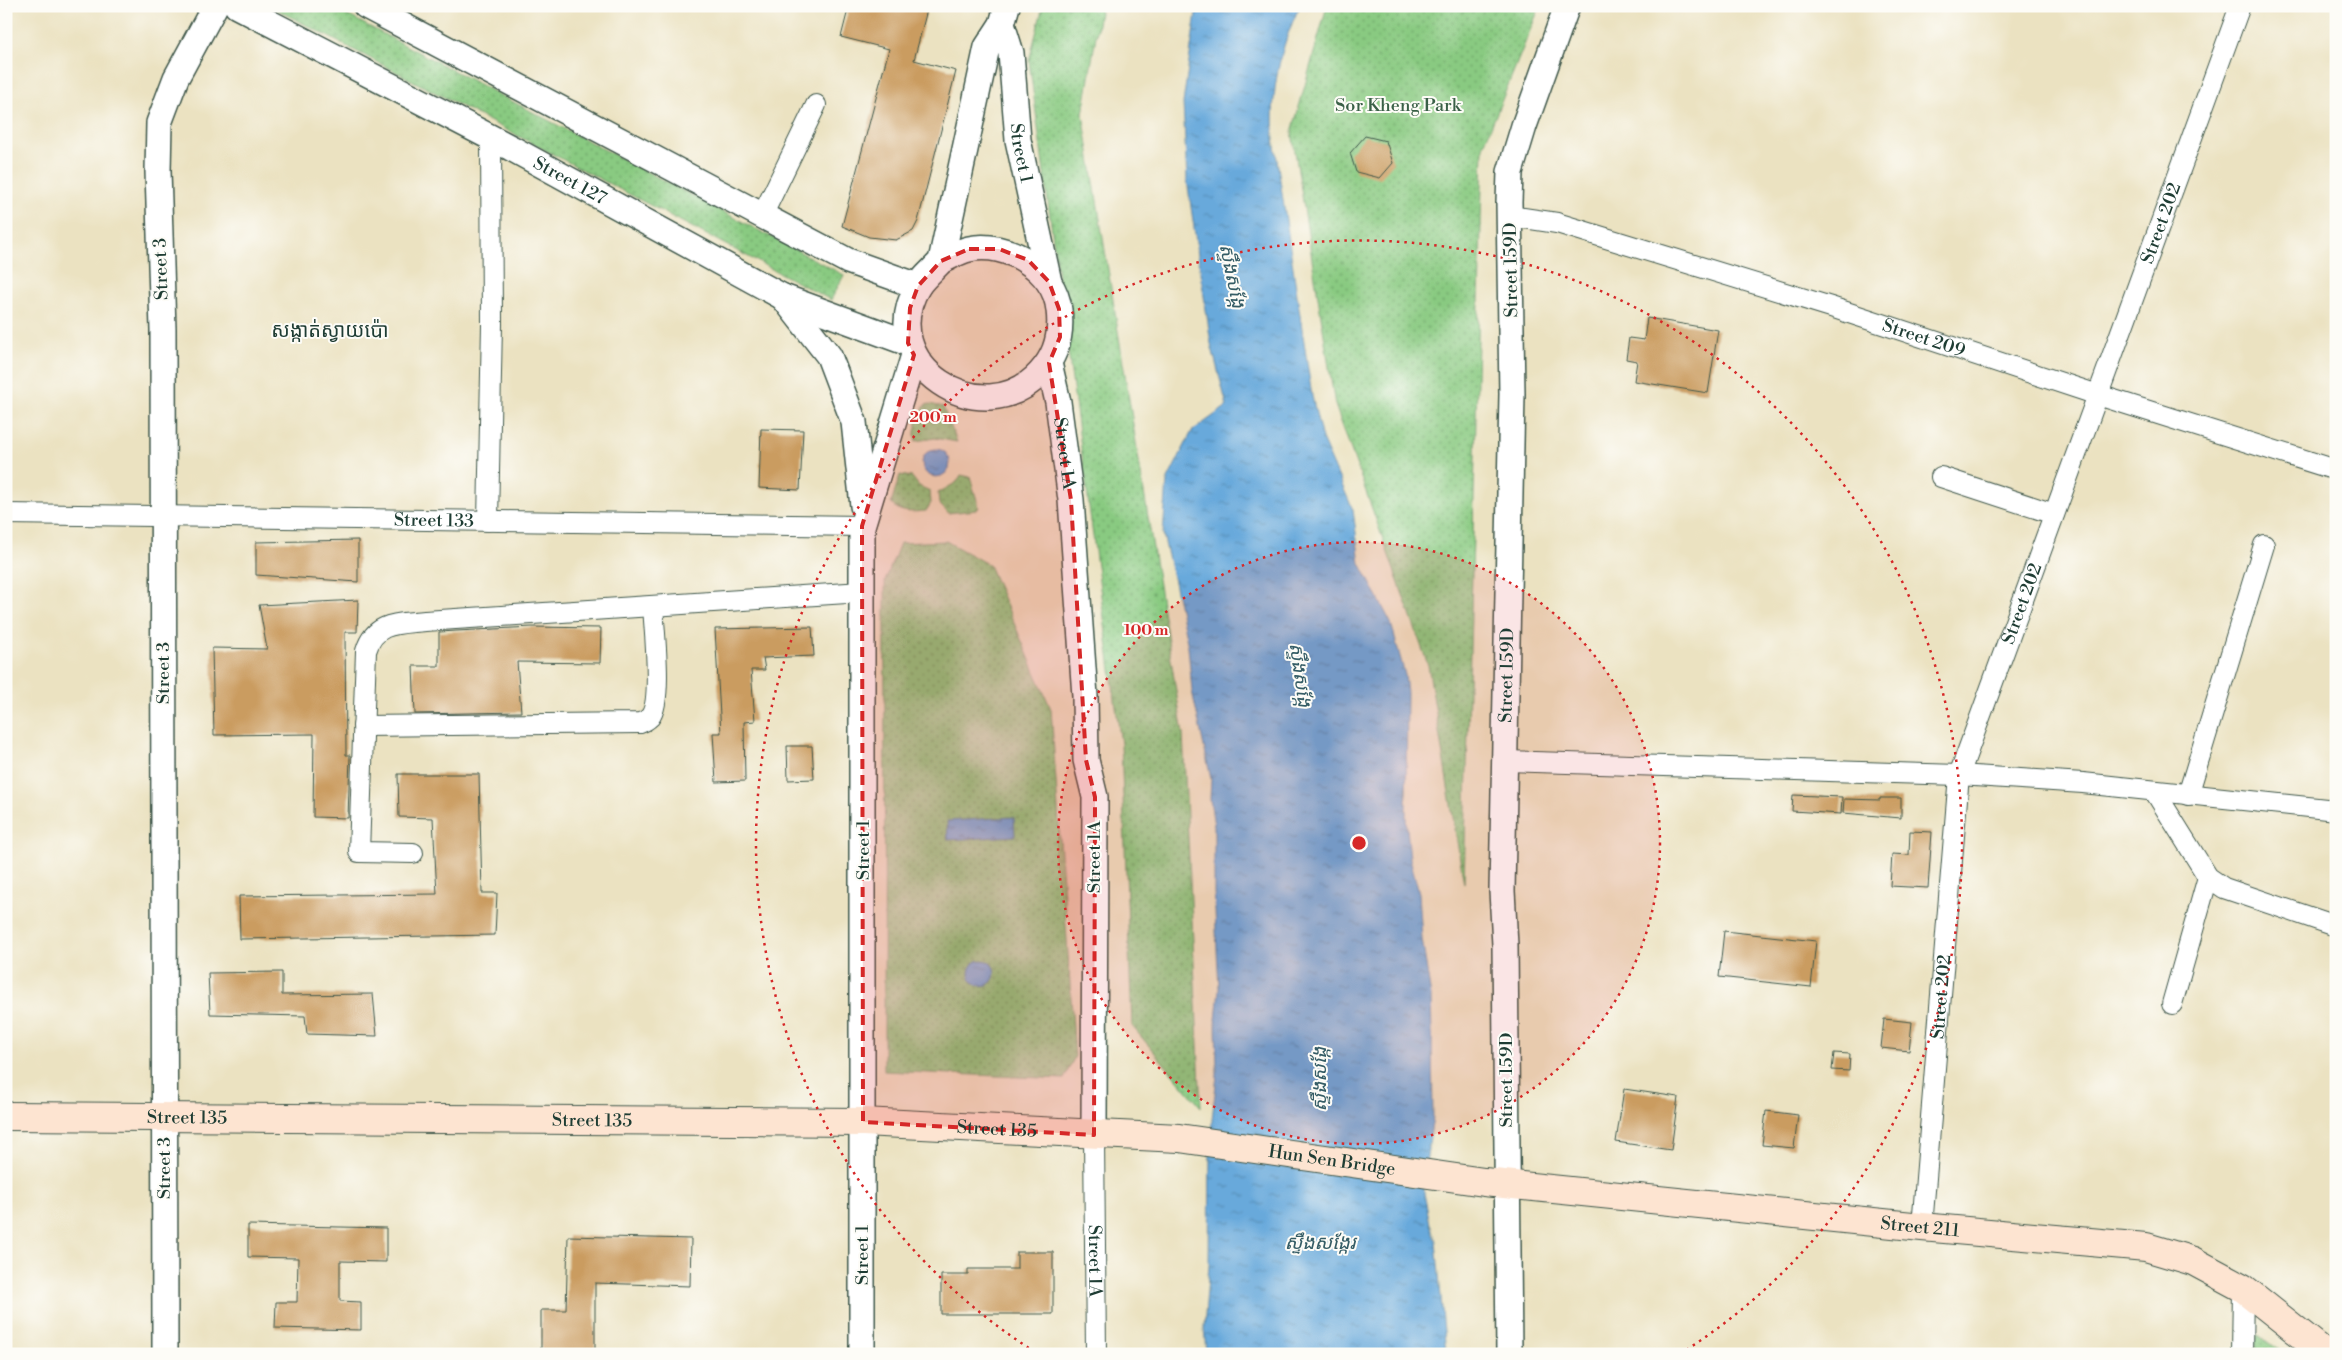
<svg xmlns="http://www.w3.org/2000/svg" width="2342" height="1360" font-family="'Libre Bodoni','Noto Sans Khmer',serif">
  <defs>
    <pattern id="grass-dots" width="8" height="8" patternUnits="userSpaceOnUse" patternTransform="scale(1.25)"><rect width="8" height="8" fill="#89ca81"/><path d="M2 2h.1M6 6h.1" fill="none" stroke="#6fa56a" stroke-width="1.8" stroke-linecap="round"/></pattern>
    <pattern id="water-ripples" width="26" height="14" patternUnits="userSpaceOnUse" patternTransform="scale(1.25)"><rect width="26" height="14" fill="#68a9db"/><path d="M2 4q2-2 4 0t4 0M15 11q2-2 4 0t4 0" fill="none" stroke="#558bb2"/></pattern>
  </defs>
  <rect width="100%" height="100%" fill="#fdfcf7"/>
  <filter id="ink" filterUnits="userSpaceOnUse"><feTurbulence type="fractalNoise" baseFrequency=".02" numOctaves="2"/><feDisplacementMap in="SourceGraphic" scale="10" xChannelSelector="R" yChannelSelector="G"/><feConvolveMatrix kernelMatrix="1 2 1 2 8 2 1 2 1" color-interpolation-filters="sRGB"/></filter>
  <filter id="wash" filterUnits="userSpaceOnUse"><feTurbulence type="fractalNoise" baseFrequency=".0096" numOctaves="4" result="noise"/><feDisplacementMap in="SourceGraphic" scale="20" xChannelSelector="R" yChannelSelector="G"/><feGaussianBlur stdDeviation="1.12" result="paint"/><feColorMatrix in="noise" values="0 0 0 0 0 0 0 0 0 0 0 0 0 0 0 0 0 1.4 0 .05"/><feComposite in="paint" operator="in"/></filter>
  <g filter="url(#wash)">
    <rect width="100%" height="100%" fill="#ebe2c1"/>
    <path fill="url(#grass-dots)" stroke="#54845a" d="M 270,6 L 330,6 L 844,275 L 831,300 Z
      M 1043,6 L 1101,6 L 1083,114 L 1183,734 L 1201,1107 L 1132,1026 L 1121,744 L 1029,61 Z
      M 1327,6 L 1540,6 L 1483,147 L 1464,884 L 1428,665 L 1335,405 L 1292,132 Z
      M 930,404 L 943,407 L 957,442 L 935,438 L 916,441 C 912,429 920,416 925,405 Z
      M 900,475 L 912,477 L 919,486 L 930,491 L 931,503 L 926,511 C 914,512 898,514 891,503 Z
      M 961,475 L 970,477 L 979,507 L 977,510 L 948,513 L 939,504 L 938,493 L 957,482 Z
      M 946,541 L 989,565 L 1051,709 L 1075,1056 L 1064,1079 L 884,1071 L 885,581 L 900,543 Z
      M 2257,1333 L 2284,1354 L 2257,1354 Z"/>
    <path fill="url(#water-ripples)" stroke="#447388" d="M 1197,6 L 1300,6 C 1280,46 1270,93 1274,139 L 1312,396 L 1322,439 L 1353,510 L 1360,563 L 1391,623 L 1405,675 L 1407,693 L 1406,818 L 1410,858 L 1419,893 L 1422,939 L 1431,996 L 1432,1033 L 1433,1117 L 1426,1163 L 1424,1193 L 1430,1224 L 1436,1241 L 1446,1354 L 1206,1354 L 1204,1327 L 1209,1265 L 1210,1138 L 1217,1075 L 1216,1020 L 1219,989 L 1214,892 L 1214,826 L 1210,799 L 1211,779 L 1192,691 L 1188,647 L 1179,604 L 1163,534 L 1167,481 L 1192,431 L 1227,406 L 1211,344 L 1187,180 L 1183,103 Z
      M922 463a14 14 0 1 1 28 0a14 14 0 1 1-28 0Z
      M 1014,817 L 1015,836 L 948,840 L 947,821 Z
      M969 973a13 13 0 1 1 26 0a13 13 0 1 1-26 0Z"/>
    <g id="blocks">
      <path fill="#ca9c60" d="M 849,6 L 928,6 L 914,60 L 956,71 L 918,221 L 913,231 L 896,240 L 869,237 L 842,226 L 889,49 L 841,37 Z
        M 1365,136 L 1386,141 L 1393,163 L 1380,178 L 1356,172 L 1350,153 Z
        M 1647,318 L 1718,330 L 1708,393 L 1634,381 L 1637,361 L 1626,359 L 1629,338 L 1644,340 Z
        M 761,429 L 803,430 L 800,490 L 759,488 Z
        M 358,540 L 358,582 L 256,575 L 256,542 Z
        M 358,600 L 357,632 L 345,632 L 346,755 L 350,755 L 348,818 L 313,817 L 314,734 L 214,735 L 212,648 L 267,649 L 259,605 Z
        M 532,627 L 601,628 L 600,663 L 517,662 L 521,712 L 415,714 L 413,666 L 439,666 L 439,632 Z
        M 812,627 L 814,656 L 763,658 L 765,670 L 751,670 L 755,721 L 744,722 L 745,781 L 716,782 L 713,733 L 721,733 L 715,629 Z
        M 787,746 L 812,746 L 814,779 L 788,780 Z
        M 398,774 L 479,774 L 482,893 L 497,893 L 495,935 L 240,939 L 239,896 L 437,894 L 433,818 L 399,817 Z
        M 1793,795 L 1842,797 L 1841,814 L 1792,811 Z
        M 1880,798 L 1901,798 L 1901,818 L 1843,813 L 1844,799 L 1880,800 Z
        M 1910,831 L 1932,832 L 1928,888 L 1890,886 L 1892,854 L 1909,855 Z
        M 1724,931 L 1816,941 L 1811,987 L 1719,977 Z
        M 282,972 L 282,995 L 373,994 L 377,1036 L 307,1034 L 305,1016 L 210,1014 L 208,973 Z
        M 1884,1019 L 1912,1022 L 1909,1051 L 1881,1048 Z
        M 1834,1053 L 1850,1054 L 1849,1071 L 1832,1070 Z
        M 1624,1089 L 1678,1097 L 1671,1150 L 1616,1142 Z
        M 1766,1111 L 1798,1115 L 1794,1148 L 1762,1145 Z
        M 248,1225 L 386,1228 L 386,1262 L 340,1261 L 340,1301 L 361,1302 L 361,1330 L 275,1328 L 276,1302 L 297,1302 L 298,1258 L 248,1257 Z
        M 568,1236 L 691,1239 L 690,1286 L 595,1283 L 595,1354 L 541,1354 L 541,1310 L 566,1310 Z
        M 1017,1252 L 1053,1252 L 1053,1314 L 941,1314 L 941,1275 L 968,1275 L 968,1269 L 1017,1269 Z"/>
    </g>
  </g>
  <g filter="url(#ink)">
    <use href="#blocks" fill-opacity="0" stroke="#3e5649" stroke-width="1"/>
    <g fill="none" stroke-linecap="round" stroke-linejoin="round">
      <defs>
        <g id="minor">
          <path d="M 762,216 L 816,105"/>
          <path id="s1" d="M 1510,216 L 1557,223 L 1831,307 L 2098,395 L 2336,470"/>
          <path d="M 1941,477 L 2054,514"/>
          <path id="s2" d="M 6,514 L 862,526"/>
          <path d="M 488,521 L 492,324 L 491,139"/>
          <path d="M 363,726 L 640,723 C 643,722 647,720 650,717 C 663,701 654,628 653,606"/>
          <path d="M 1504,761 L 1959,775 L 2083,783 L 2336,810"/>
          <path d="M 2155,792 L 2208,877 L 2224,888 L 2336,926"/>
          <path d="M 2188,795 L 2264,545"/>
          <path d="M 413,853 L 359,852 L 366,651 C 375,621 399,624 425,621 L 862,592"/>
          <path d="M 2172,1004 L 2208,877"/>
          <path id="s3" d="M 1094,1135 L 1096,1354"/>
          <path id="s4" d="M 1922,1227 L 1959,775 L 2240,6"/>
          <path d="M 2242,1354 L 2243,1288"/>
        </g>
        <g id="tertiary">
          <path id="s5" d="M 237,6 L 511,148 L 783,297 L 908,343"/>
          <path d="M 366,6 L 848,261 L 918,286"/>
          <path id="s6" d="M 1002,24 L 1011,53 L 1018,140 L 1049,282"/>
          <path d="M 941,261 C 950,257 959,251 969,249 C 1007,241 1055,269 1059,310 C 1062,334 1056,356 1040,373 C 982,436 872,364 918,286 C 924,277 934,269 941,261 L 987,47 L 1002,24 L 1007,6"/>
          <path d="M 783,297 L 829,356 L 854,422 L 863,506"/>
          <path id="s7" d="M 1049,363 L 1058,402 L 1071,500 L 1085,696 L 1086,760 L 1095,797 L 1094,1135"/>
          <path d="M 165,1354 L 163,329 L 158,171 L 159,123 L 176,78 L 215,6"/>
          <path d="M 862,1354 L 862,526 L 914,355"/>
          <path id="s8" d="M 1509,1354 L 1505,945 L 1502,891 L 1512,394 L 1509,202 L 1510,172 L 1524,126 L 1567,6"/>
        </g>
        <g id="secondary">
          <path id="s9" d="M 6,1116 L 863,1122 L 1179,1138 L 1484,1182 L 1922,1227 L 2146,1247 L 2193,1261 L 2243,1288 L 2326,1354"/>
        </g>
      </defs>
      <use href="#minor" stroke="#3e5649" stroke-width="22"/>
      <use href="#tertiary" stroke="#3e5649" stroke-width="28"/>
      <use href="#secondary" stroke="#3e5649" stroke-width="30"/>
      <use href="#minor" stroke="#fff" stroke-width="20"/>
      <use href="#tertiary" stroke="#fff" stroke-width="25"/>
      <use href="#secondary" stroke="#fde4d1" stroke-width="28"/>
    </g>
  </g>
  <path fill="#d62828" fill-opacity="0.2" stroke="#d62828" stroke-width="4" stroke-dasharray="10 6" stroke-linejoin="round" d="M 969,249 L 999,249 L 1028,260 L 1049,282 L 1059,309 L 1060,337 L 1049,363 L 1071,500 L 1086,760 L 1095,797 L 1094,1135 L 863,1122 L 862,526 L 914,355 L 908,343 L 910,308 L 918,286 L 941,261 Z"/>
  <circle cx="1359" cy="843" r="301" fill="#d62828" fill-opacity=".12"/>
  <g fill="none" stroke="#d62828" stroke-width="2.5" stroke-dasharray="2.5 5">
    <circle cx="1359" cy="843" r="301"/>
    <path d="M1035 1352A603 603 0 1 1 1683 1352"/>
  </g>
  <g text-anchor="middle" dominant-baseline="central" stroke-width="4" stroke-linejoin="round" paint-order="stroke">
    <g font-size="18" fill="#3a6047" stroke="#fdfcf7">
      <text x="1398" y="105">Sor Kheng Park</text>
    </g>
    <g font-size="18" fill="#1f3d34" stroke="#fdfcf7">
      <text stroke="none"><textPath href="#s6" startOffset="131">Street 1</textPath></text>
      <text stroke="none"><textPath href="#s5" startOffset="376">Street 127</textPath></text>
      <text stroke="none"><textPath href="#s4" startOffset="1041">Street 202</textPath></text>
      <text transform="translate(161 269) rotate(-92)">Street 3</text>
      <text transform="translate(1511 270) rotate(-91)">Street 159D</text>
      <text stroke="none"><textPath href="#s1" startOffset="432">Street 209</textPath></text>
      <text stroke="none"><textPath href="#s7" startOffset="92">Street 1A</textPath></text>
      <text stroke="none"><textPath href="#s2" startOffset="428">Street 133</textPath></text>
      <text stroke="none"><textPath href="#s4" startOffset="636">Street 202</textPath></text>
      <text transform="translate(163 673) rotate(-90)">Street 3</text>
      <text stroke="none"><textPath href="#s8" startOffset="679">Street 159D</textPath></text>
      <text transform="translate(863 850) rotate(-90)">Street 1</text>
      <text transform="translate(1094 857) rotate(-90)">Street 1A</text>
      <text stroke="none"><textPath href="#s4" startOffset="231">Street 202</textPath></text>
      <text transform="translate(1506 1080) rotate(-90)">Street 159D</text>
      <text stroke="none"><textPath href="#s9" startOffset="181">Street 135</textPath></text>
      <text stroke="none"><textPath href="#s9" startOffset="586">Street 135</textPath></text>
      <text stroke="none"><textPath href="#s9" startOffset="991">Street 135</textPath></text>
      <text stroke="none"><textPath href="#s9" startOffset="1328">Hun Sen Bridge</textPath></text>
      <text transform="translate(164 1168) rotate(-90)">Street 3</text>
      <text stroke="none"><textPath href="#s9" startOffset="1920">Street 211</textPath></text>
      <text transform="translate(862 1255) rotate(-90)">Street 1</text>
      <text stroke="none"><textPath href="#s3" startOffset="126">Street 1A</textPath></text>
    </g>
    <g font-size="19" font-style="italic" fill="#355d66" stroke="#fdfcf7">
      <text transform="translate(1232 276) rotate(78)">ស្ទឹងសង្កែ</text>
      <text transform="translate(1300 675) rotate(82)">ស្ទឹងសង្កែ</text>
      <text transform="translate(1320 1079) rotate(-90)">ស្ទឹងសង្កែ</text>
      <text x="1320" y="1243">ស្ទឹងសង្កែរ</text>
    </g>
    <g font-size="20" fill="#1f3d34" stroke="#fdfcf7">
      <text x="330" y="331">សង្កាត់ស្វាយប៉ោ</text>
    </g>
  </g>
  <circle cx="1359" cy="843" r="8" fill="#d62828" stroke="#fdfcf7" stroke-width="2.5"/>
  <g font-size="15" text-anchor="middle" font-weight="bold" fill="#d62828" stroke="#fdfcf7" stroke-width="4" stroke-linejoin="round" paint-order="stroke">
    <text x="933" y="422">200 m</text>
    <text x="1146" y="635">100 m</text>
  </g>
  <rect width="2342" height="1360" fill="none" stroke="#fdfcf7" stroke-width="25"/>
</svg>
